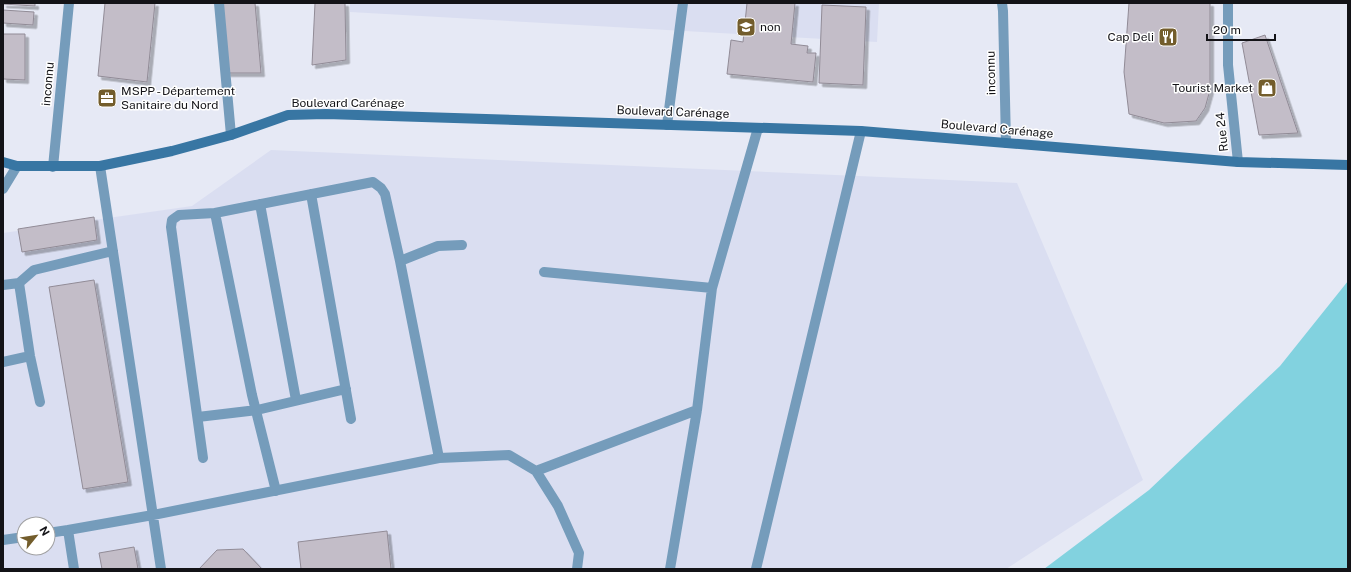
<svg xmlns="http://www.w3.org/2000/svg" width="1351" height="572" font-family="'Public Sans',sans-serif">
  <defs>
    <filter id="shadow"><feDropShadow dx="3.5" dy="3.5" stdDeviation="0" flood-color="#0004"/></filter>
  </defs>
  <rect width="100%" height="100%" fill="#e6e9f5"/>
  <path fill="#dadef1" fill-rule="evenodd" d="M 350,3 L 879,3 L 877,42 L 350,12 Z
    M 271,150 L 1017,183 L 1143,480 L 1006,569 L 3,569 L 3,233 L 192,206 ZM 24,524 L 48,524 L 48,548 L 24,548 Z"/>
  <path fill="#82d2df" d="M 1348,281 L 1348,569 L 1044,569 L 1149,490 L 1280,366 Z"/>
  <path fill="#c3bdc8" stroke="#918b96" filter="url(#shadow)" d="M 3,3 L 35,3 L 35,6 L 3,4 Z
    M 105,3 L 155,3 L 147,82 L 98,76 Z
    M 221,3 L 255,3 L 261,73 L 227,73 Z
    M 315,3 L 345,3 L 346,60 L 312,65 Z
    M 747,3 L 795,3 L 791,44 L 808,46 L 807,53 L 816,53 L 813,82 L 727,74 L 731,40 L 743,42 Z
    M 1129,3 L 1210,3 L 1210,90 L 1205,108 L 1196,121 L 1164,123 L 1129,114 L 1124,72 Z
    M 822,5 L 866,7 L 863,85 L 819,83 Z
    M 3,10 L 34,12 L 33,25 L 3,23 Z
    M 3,34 L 25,34 L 25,80 L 3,79 Z
    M 1265,35 L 1298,133 L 1259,135 L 1242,43 Z
    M 94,217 L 97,240 L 22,252 L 18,229 Z
    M 94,280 L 128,482 L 83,489 L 49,287 Z
    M 387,531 L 391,569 L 301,569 L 298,542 Z
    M 134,547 L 138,569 L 102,569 L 99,553 Z
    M 243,549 L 262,569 L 199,569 L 217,550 Z"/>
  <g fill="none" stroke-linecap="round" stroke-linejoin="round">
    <path stroke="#759cbb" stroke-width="10" d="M 219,3 L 231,135
      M 667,125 L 683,3
      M 100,166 L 161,569
      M 3,189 L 17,166
      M 311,194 L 351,419
      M 260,204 L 296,400
      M 544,272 L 712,288
      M 3,285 L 19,283
      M 3,362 L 30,356
      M 40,402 L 30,356 L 19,283 L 34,270 L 113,251
      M 198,417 L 257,410 L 346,389
      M 203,458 L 171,227 L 172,220 L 179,215 L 215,213
      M 439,458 L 400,261 L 438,246 L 462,245
      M 536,471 L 697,410
      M 276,491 L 252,395 L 215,213 L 373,182 L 381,188 L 385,194 L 400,261
      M 48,533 L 68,530
      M 3,540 L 24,537
      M 74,569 L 68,530 L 153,515 L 439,458 L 509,455 L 536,471 L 558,506 L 579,553 L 577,569
      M 670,569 L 697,410 L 712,288 L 758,128
      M 756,569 L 861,131"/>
    <path stroke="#759cbb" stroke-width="10" d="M 1002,3 L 1003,11 L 1006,143
      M 1228,3 L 1228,65 L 1238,162
      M 53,167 L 69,3"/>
    <path stroke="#3876a3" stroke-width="10" d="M 3,162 L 17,166 L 100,166 L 172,151 L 231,135 L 288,115 L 326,114 L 861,131 L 1238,162 L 1348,165"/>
  </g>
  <defs>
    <symbol id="university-square" viewBox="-11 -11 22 22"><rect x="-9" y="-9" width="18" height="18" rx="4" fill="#735d2c" stroke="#fff"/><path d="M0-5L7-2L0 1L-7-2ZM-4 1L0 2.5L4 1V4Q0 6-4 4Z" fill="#fff"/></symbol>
    <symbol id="restaurant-square" viewBox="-11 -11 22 22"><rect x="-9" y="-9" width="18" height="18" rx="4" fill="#735d2c" stroke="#fff"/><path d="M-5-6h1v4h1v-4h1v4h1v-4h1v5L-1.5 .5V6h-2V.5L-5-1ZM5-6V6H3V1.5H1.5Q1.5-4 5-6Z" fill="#fff"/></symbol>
    <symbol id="shop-square" viewBox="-11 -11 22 22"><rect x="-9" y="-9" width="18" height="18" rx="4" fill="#735d2c" stroke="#fff"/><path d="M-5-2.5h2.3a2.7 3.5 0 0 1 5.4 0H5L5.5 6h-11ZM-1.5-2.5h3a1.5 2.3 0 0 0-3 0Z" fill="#fff"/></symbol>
    <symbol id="office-square" viewBox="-11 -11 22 22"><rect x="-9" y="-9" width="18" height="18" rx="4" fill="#735d2c" stroke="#fff"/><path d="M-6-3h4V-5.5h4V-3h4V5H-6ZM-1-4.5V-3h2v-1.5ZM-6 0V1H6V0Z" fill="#fff"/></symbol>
  </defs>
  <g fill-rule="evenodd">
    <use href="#university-square" x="735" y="16" width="22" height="22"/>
    <use href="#restaurant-square" x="1157" y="26" width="22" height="22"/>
    <use href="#shop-square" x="1256" y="77" width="22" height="22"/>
    <use href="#office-square" x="96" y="87" width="22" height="22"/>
  </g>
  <g text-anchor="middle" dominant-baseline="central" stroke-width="3" stroke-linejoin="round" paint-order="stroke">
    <g font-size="12" fill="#131317" stroke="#fff" text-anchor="start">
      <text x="760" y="27">non</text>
      <text x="1154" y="37" text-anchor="end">Cap Deli</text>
      <text x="1253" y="88" text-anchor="end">Tourist Market</text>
      <text x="121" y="91">MSPP - Département<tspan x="121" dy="14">Sanitaire du Nord</tspan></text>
    </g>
    <g font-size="12" fill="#131317" stroke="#fff">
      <text transform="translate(991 73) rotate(-91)">inconnu</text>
      <text transform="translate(48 84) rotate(-85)">inconnu</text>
      <text x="348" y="103">Boulevard Carénage</text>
      <text transform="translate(673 112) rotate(2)">Boulevard Carénage</text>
      <text transform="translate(997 129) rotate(5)">Boulevard Carénage</text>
      <text transform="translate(1222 132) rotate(-96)">Rue 24</text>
    </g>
  </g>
  <rect width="1351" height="572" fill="none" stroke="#131317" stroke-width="8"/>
  <g transform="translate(36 536) rotate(60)"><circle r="19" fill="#ffffff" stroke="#a1a1a2"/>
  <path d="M0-3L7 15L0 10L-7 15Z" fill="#735d2c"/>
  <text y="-6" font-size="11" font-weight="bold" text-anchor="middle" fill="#131317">N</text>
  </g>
  <path d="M1207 34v6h68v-6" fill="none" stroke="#131317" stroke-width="2"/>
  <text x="1213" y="34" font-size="12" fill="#131317" stroke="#ffffff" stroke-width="3" paint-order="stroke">20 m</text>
</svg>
